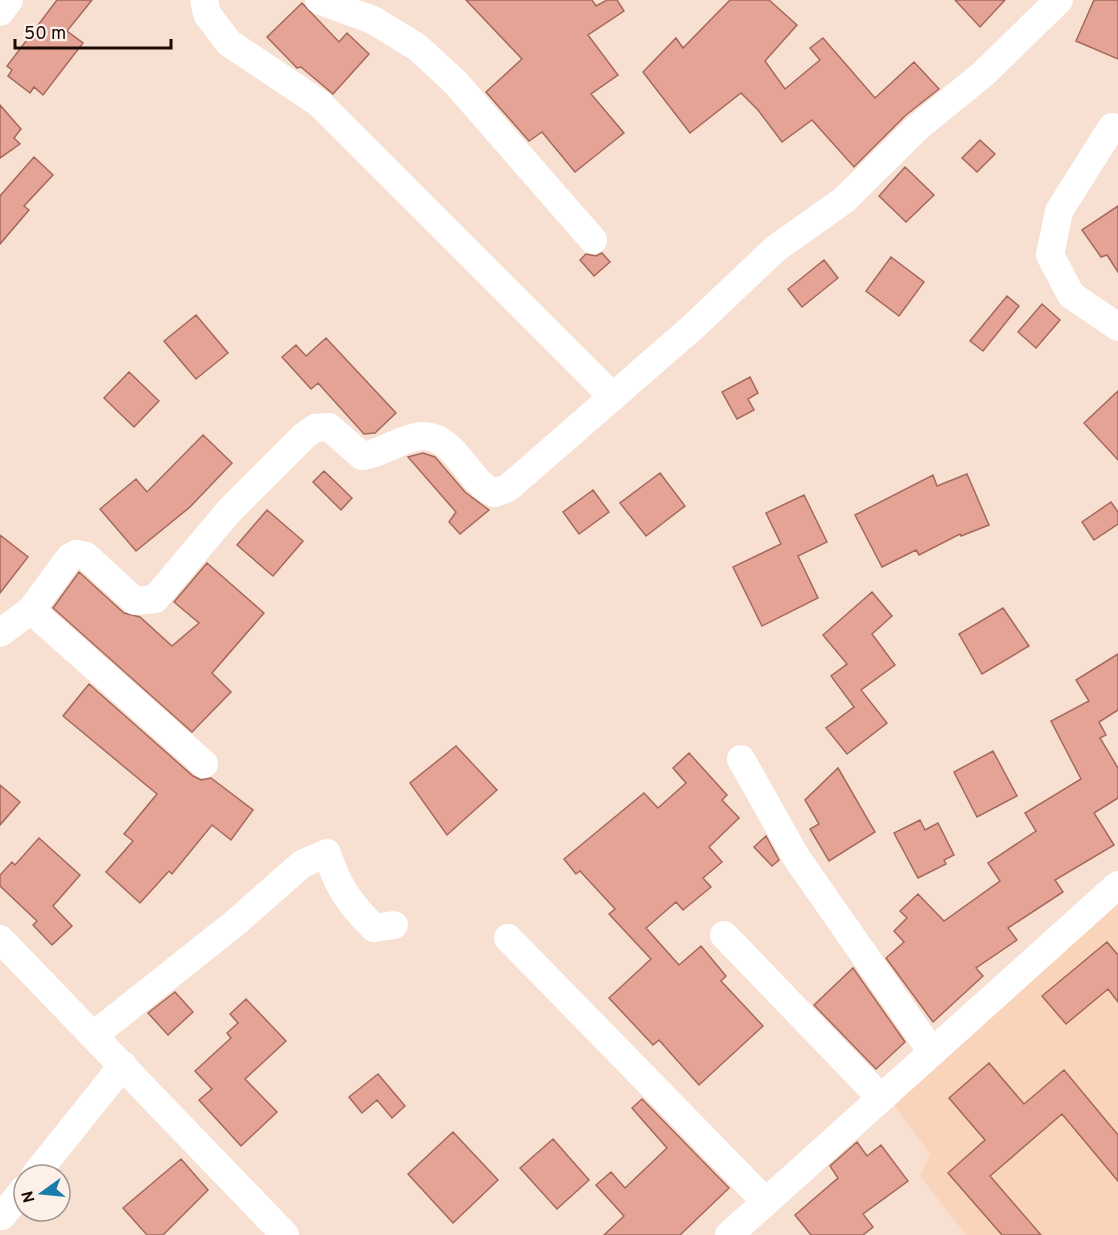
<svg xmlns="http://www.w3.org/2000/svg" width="1118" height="1235" font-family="Overpass,sans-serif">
  <rect width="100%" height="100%" fill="#f7e0d2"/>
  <path fill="#f9d3ba" d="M 1118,901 L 1118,1235 L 966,1235 L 920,1176 L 930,1154 L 889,1098 Z"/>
  <path fill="#e4a394" stroke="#a5695b" stroke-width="1.5" d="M 57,0 L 92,0 L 67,31 L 83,43 L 43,95 L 34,87 L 30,93 L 8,76 L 12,70 L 7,66 Z
    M 466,0 L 592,0 L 596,6 L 607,0 L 617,0 L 624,11 L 588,35 L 618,75 L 591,94 L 624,133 L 575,172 L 542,132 L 529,141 L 486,92 L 522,59 Z
    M 730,0 L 769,0 L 797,25 L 765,61 L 785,89 L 820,60 L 810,48 L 823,38 L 875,98 L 914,62 L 939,89 L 906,115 L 854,167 L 812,120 L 782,142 L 758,110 L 741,93 L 690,133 L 643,72 L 676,38 L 683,48 Z
    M 955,0 L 1005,0 L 980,27 Z
    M 1094,0 L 1118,0 L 1118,59 L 1076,41 Z
    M 302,3 L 339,42 L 347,33 L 369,54 L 333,94 L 301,67 L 297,68 L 267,37 Z
    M 0,105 L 21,129 L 14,138 L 20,144 L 0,158 Z
    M 980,140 L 995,154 L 977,172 L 962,158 Z
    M 34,157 L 53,175 L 24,206 L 29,210 L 0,244 L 0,196 Z
    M 905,167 L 934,195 L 906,222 L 879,196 Z
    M 1118,206 L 1118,272 L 1107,255 L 1101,257 L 1082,230 Z
    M 602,253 L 610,262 L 594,276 L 580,260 L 586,254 L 596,256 Z
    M 891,257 L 924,282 L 899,316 L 866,291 Z
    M 824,260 L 838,278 L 802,307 L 788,289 Z
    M 1007,296 L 1019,306 L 983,351 L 970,341 Z
    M 1042,304 L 1060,320 L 1036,348 L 1018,332 Z
    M 196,315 L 228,353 L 196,379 L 164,341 Z
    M 326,338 L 396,413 L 375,433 L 364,434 L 318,383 L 311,389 L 282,357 L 296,345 L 306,356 Z
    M 129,372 L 159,401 L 134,427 L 104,398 Z
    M 750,377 L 758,393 L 748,399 L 754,410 L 737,419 L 722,392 Z
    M 1118,391 L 1118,460 L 1084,423 Z
    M 203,435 L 232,463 L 190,507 L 136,551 L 100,509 L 136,479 L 147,492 Z
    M 423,453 L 435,457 L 465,492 L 489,510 L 460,534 L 449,522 L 456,512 L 408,457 Z
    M 324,471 L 352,498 L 341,510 L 313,482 Z
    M 660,473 L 685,506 L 646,536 L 620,503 Z
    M 967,474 L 989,525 L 961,536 L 960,534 L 919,555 L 916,550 L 882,567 L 855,515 L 933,475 L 937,486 Z
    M 593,490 L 609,512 L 579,534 L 563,512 Z
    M 804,495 L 827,542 L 798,556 L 818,598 L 762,626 L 733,567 L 781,544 L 766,513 Z
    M 1111,502 L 1118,512 L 1118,524 L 1094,540 L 1082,522 Z
    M 267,510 L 303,541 L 273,576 L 237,545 Z
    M 0,535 L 28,557 L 0,593 Z
    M 207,563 L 264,613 L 212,673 L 231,692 L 192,732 L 53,608 L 79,572 L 124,613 L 140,617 L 172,646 L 199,623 L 174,602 Z
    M 872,592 L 892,616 L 872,634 L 895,665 L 861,690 L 887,723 L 847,754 L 826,728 L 854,707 L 831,676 L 847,664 L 823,635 Z
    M 1003,608 L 1029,646 L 982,674 L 959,634 Z
    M 1118,654 L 1118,710 L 1099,722 L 1106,735 L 1100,738 L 1118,768 L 1118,798 L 1094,813 L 1114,845 L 1055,880 L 1063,892 L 1008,928 L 1017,940 L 976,968 L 983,976 L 933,1022 L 886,958 L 904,942 L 894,931 L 907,918 L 900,911 L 918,894 L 944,921 L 1000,881 L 988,863 L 1036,831 L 1025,813 L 1081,779 L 1051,721 L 1089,701 L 1076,680 Z
    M 89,684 L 193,776 L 201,780 L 211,778 L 253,810 L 231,840 L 212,825 L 172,874 L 169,871 L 140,903 L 106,872 L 133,841 L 124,834 L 157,794 L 63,716 Z
    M 456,746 L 497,790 L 447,835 L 410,783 Z
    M 993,751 L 1017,796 L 977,817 L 954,772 Z
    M 689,753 L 727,795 L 722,800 L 739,818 L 709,847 L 722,862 L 703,878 L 711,887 L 683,910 L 676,902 L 646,928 L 679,965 L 701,946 L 726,976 L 721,981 L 763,1026 L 699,1085 L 659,1040 L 653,1045 L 609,998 L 651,959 L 609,914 L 615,909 L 580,871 L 576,874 L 564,859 L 644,793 L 658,808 L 686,783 L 673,768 Z
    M 838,768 L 875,832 L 829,861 L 810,829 L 819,824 L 805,800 Z
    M 0,785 L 20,802 L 0,825 Z
    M 920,820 L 925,830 L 938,823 L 954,855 L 944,860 L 946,864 L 918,878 L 894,833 Z
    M 766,836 L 779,860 L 772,866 L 754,847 Z
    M 39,838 L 80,875 L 53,906 L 72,926 L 52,945 L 33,925 L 37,921 L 0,886 L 0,875 L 12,862 L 15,865 Z
    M 1107,942 L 1118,955 L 1118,1002 L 1108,989 L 1066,1024 L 1042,996 Z
    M 853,968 L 905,1042 L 876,1069 L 814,1005 Z
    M 175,992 L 193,1012 L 168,1035 L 148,1013 Z
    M 246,999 L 286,1041 L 245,1079 L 277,1112 L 241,1146 L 199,1100 L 212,1089 L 195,1071 L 231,1038 L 227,1033 L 238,1023 L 230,1014 Z
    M 989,1063 L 1024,1104 L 1064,1070 L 1118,1135 L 1118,1181 L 1062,1114 L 990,1176 L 1041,1235 L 1002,1235 L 948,1173 L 985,1140 L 949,1098 Z
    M 378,1074 L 405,1106 L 392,1118 L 377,1100 L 362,1113 L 349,1097 Z
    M 642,1099 L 729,1188 L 680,1235 L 604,1235 L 624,1216 L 596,1185 L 611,1172 L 625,1188 L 667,1148 L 632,1108 Z
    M 453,1132 L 498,1180 L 453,1223 L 408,1174 Z
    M 553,1139 L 589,1180 L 557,1209 L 520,1168 Z
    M 857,1142 L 867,1156 L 881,1145 L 908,1181 L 863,1214 L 873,1227 L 863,1235 L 811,1235 L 795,1215 L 838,1178 L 830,1166 Z
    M 181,1159 L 208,1190 L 163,1235 L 147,1235 L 123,1208 Z"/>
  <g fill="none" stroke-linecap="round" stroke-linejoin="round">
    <path stroke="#fff" stroke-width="28" d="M 204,0 L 207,14 L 229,43 L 319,103 L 613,397
      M 319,0 L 373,20 L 417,47 L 455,82 L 593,240
      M 0,12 L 9,0
      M 1112,127 L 1059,211 L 1050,255 L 1071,295 L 1118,327
      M 31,610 L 204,764
      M 0,633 L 31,610 L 70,557 L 76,554 L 86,556 L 135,601 L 155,599 L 229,511 L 304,436 L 315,428 L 329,427 L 362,456 C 383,454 403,436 424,436 C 456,437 468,482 494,493 L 508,488 L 694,326 L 775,249 L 844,200 L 918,127 L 983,74 L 1059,0
      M 741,759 L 796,857 L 932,1052
      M 724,935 L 881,1098
      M 508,938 L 766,1202
      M 0,939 L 285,1235
      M 94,1035 L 235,923 L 302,864 L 327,853 C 338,887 349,903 374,928 L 394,925
      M 35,1175 L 123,1065
      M 2,1216 L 24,1189
      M 729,1235 L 1118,885"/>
  </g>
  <g transform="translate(42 1193) rotate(255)"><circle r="28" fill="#fcf0e9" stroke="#a2948c" stroke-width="1.5"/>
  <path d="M0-4.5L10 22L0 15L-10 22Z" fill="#1a7ca8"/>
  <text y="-9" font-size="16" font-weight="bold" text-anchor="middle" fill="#1c0900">N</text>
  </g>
  <path d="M15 39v9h156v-9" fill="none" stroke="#1c0900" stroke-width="3"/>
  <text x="24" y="39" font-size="18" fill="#1c0900" stroke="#fcf0e9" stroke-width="4.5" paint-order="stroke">50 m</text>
</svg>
